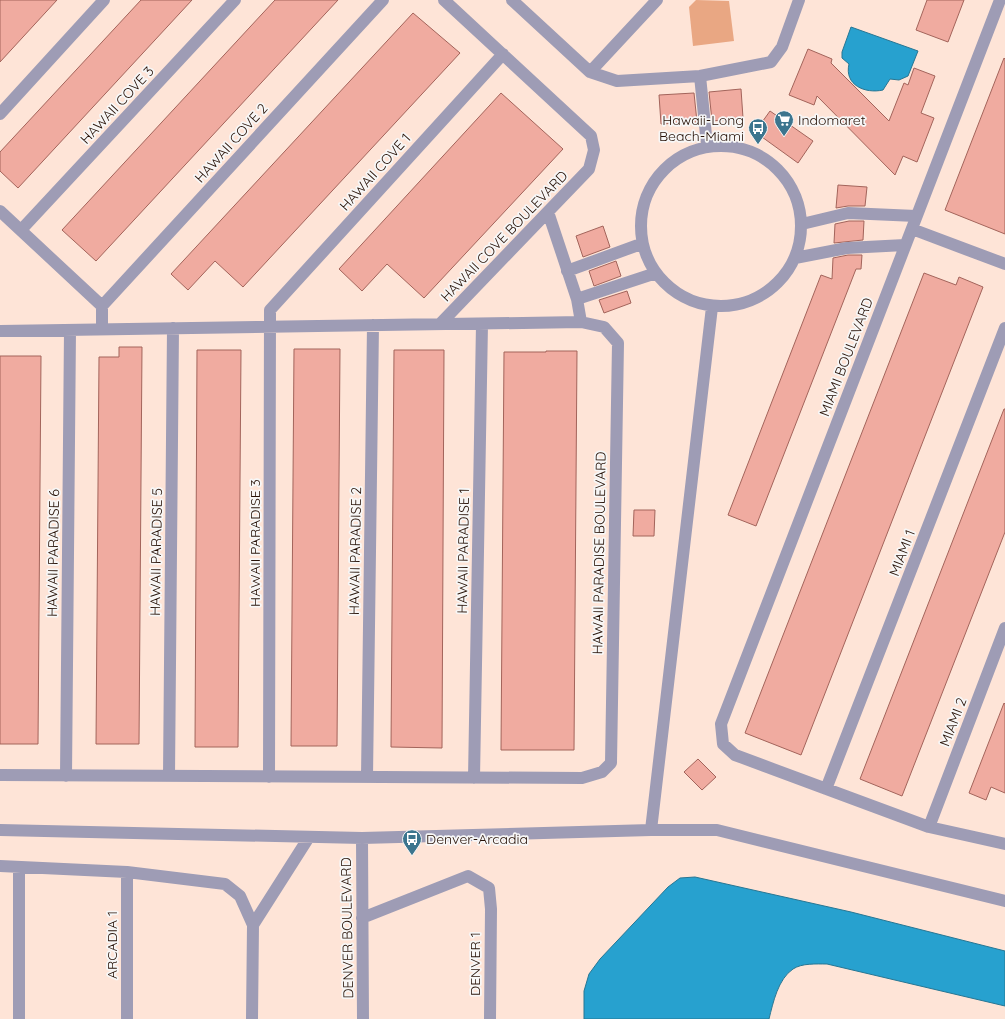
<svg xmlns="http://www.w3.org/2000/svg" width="1005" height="1019" font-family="Quicksand,sans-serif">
  <rect width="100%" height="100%" fill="#fee4d7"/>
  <path fill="#e9a783" d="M 696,0 L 729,1 L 734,41 L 693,46 L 689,7 Z"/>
  <path fill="#27a1cf" stroke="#277693" d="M 851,27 L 918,51 L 908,76 L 899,80 L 890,79 L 883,90 C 865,94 844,85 849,64 L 842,58 L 842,52 Z
    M 695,877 L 851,912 L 1005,951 L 1005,1006 L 827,964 C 816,964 802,963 793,969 C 778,979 773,1003 769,1019 L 584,1019 L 584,991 L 589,974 L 600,959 L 668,887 L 680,878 Z"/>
  <path fill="#f0aba0" stroke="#a3645b" d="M 0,0 L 57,0 L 0,62 Z
    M 141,0 L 192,0 L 18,188 L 0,171 L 0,152 Z
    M 275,0 L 338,0 L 96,261 L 62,230 Z
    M 927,0 L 964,0 L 948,42 L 916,30 Z
    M 413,13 L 460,53 L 243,287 L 215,261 L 188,290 L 171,274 Z
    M 808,49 L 832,59 L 831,63 L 889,121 L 904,83 L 908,85 L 914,68 L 935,76 L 921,113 L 934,118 L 917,162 L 903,156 L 895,175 L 817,96 L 814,105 L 789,95 Z
    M 1004,58 L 1005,59 L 1005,234 L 945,210 Z
    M 741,89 L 743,118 L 712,121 L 709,92 Z
    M 501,93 L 563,149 L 424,298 L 387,264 L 362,291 L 339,269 Z
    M 694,93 L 697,122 L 661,124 L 659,95 Z
    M 770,111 L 813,141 L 798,163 L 755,132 Z
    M 838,185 L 867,187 L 865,206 L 848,206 L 836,208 Z
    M 849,221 L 864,221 L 863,240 L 834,243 L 835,224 Z
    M 603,226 L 610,247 L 583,257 L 576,236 Z
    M 848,255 L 862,255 L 861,269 L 856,269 L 756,526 L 728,515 L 821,275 L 832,279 L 833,258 Z
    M 616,261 L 621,276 L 594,286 L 589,271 Z
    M 924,273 L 956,285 L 959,277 L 983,287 L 801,755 L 745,733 Z
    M 627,291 L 631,303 L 604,313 L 599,300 Z
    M 119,347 L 142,347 L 139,744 L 96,744 L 99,357 L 119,357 Z
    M 294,349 L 340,349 L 337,746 L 291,746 Z
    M 197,350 L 241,350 L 238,747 L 195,747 Z
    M 394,350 L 444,350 L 442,748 L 391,747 Z
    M 546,351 L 577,351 L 574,750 L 501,750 L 504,352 L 546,352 Z
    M 0,356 L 41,356 L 38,744 L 0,744 Z
    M 1004,409 L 1005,409 L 1005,532 L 902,796 L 860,779 Z
    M 634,510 L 655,510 L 654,536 L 633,536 Z
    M 1004,703 L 1005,704 L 1005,793 L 991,787 L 986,800 L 969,793 Z
    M 698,759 L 716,777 L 702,790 L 684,772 Z"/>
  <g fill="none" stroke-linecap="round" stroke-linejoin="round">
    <path stroke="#9e9cb5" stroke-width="12" d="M 512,0 L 590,72 L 617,81 L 700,76 L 771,62 L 782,47 L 799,0
      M 1000,0 L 721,724 L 723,744 L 735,755 L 929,827 L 1005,844
      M 590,72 L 657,0
      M 700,76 L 707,145
      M 0,114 L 104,0
      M641 226a80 80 0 1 1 160 0a80 80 0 1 1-160 0Z
      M 0,211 L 102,306 L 102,329
      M 548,212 L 577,299 L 581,322
      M 802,224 L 848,213 L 916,216
      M 912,229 L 1005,264
      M 21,230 L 235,0
      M 795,258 L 847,248 L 905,245
      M 567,271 L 641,244
      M 577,299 L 653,274
      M 102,306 L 383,0
      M 440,324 L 589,169 L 594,150 L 591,136 L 444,0
      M 0,331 L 581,322 L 604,327 L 618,343 L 611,763 L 602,772 L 582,778 L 0,775
      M 66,776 L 70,330
      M 169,776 L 173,328
      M 269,777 L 270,310 L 503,54
      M 367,777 L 373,325
      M 474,778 L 482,324
      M 826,789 L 1005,328
      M 929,827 L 1005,628
      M 0,830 L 362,838 L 651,830 L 717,830 L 1005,901
      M 651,830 L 712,307
      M 362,838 L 363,1019
      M 0,866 L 127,872 L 225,884 L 240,896 L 253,925 L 252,1019
      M 362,918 L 468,876 L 489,888 L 491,909 L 490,1019
      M 253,925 L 309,837
      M 19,1019 L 19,867
      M 127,1019 L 127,872"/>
  </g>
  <defs>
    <symbol id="supermarket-pin" viewBox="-11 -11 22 30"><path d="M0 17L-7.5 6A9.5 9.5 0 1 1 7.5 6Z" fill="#3c758e" stroke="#f7f7f7"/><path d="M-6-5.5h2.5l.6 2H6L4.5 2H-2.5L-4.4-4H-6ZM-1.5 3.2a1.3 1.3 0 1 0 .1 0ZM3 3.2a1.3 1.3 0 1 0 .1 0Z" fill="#fff"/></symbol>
    <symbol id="bus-pin" viewBox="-11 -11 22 30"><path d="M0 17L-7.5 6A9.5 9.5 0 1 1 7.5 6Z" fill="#3c758e" stroke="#f7f7f7"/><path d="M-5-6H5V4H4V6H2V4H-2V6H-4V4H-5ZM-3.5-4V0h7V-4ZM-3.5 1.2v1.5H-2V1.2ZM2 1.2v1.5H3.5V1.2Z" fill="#fff"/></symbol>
  </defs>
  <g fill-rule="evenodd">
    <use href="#supermarket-pin" x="773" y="109" width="22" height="30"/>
    <use href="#bus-pin" x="747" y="117" width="22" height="30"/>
    <use href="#bus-pin" x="401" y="828" width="22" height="30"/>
  </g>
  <g text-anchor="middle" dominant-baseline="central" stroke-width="3.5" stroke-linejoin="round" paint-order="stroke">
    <g font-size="14" fill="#271106" stroke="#f7f7f7">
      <text transform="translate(117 105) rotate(-47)">HAWAII COVE 3</text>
      <text transform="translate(231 143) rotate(-48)">HAWAII COVE 2</text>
      <text transform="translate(375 172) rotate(-48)">HAWAII COVE 1</text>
      <text transform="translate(504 236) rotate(-46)">HAWAII COVE BOULEVARD</text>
      <text transform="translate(846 357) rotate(-69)">MIAMI BOULEVARD</text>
      <text transform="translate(255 543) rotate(-90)">HAWAII PARADISE 3</text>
      <text transform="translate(355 551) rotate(-89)">HAWAII PARADISE 2</text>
      <text transform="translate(463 551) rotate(-89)">HAWAII PARADISE 1</text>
      <text transform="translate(156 552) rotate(-89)">HAWAII PARADISE 5</text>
      <text transform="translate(53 553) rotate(-89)">HAWAII PARADISE 6</text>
      <text transform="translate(599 553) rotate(-89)">HAWAII PARADISE BOULEVARD</text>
      <text transform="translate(902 553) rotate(-69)">MIAMI 1</text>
      <text transform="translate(953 722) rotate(-69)">MIAMI 2</text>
      <text transform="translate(347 928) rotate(-91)">DENVER BOULEVARD</text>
      <text transform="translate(112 945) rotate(-90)">ARCADIA 1</text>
      <text transform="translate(475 964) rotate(-90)">DENVER 1</text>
    </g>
    <g font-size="14" fill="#271106" stroke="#f7f7f7" text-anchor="start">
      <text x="744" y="120" text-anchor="end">Hawaii-Long<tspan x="744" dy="16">Beach-Miami</tspan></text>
      <text x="798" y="120">Indomaret</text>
      <text x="426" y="839">Denver-Arcadia</text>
    </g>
  </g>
</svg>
